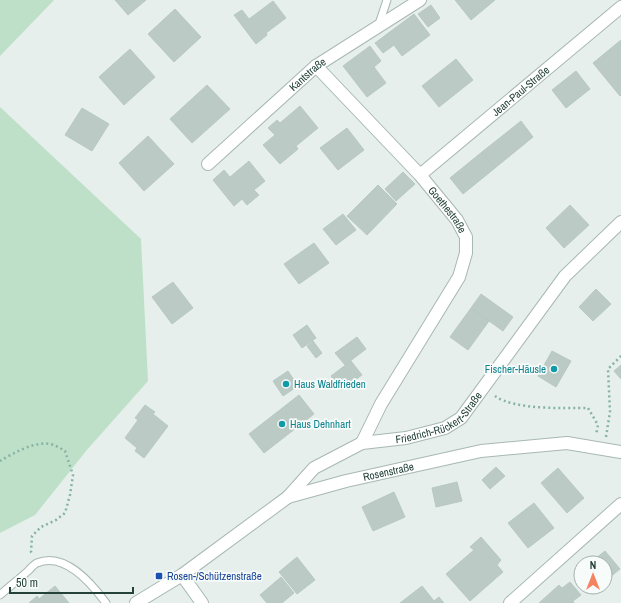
<svg xmlns="http://www.w3.org/2000/svg" width="621" height="603" font-family="'Archivo Narrow',sans-serif">
  <rect width="100%" height="100%" fill="#e6efeb"/>
  <path fill="#bfe0c8" d="M 0,0 L 54,0 L 0,56 Z
    M 0,107 L 141,239 L 148,381 L 86,451 L 35,515 L 0,533 Z"/>
  <path fill="#bbcac4" stroke="#b8c9c2" d="M 115,0 L 146,0 L 128,15 Z
    M 455,0 L 495,0 L 471,20 Z
    M 273,1 L 286,18 L 266,33 L 267,35 L 256,44 L 234,15 L 242,10 L 249,19 Z
    M 431,5 L 440,18 L 428,27 L 418,14 Z
    M 175,9 L 201,37 L 174,62 L 148,34 Z
    M 414,14 L 430,35 L 402,56 L 394,45 L 383,53 L 375,43 Z
    M 621,40 L 621,95 L 620,96 L 593,63 Z
    M 370,46 L 381,61 L 374,67 L 386,83 L 367,97 L 343,66 Z
    M 130,49 L 155,77 L 124,105 L 99,77 Z
    M 456,59 L 473,80 L 439,107 L 422,86 Z
    M 576,71 L 590,89 L 566,108 L 552,90 Z
    M 207,85 L 230,109 L 192,143 L 170,119 Z
    M 300,106 L 318,128 L 296,146 L 298,149 L 280,164 L 263,145 L 275,135 L 268,128 L 277,120 L 280,123 Z
    M 82,108 L 109,124 L 92,151 L 65,135 Z
    M 521,121 L 533,137 L 495,168 L 482,152 Z
    M 347,128 L 364,150 L 338,170 L 320,148 Z
    M 148,136 L 174,164 L 144,191 L 119,163 Z
    M 482,152 L 495,168 L 463,194 L 450,178 Z
    M 249,161 L 265,181 L 254,190 L 259,195 L 247,205 L 242,199 L 234,206 L 213,180 L 224,170 L 230,177 Z
    M 403,172 L 415,184 L 396,201 L 385,189 Z
    M 378,185 L 397,204 L 367,235 L 347,216 Z
    M 570,205 L 589,225 L 564,248 L 546,228 Z
    M 343,214 L 356,230 L 336,245 L 323,229 Z
    M 314,243 L 329,263 L 299,284 L 284,264 Z
    M 173,282 L 193,308 L 172,324 L 152,297 Z
    M 596,289 L 611,304 L 593,321 L 579,307 Z
    M 481,294 L 513,317 L 503,331 L 471,308 Z
    M 471,308 L 489,321 L 468,350 L 450,337 Z
    M 307,325 L 316,338 L 302,348 L 293,335 Z
    M 357,337 L 366,349 L 345,365 L 335,353 Z
    M 313,341 L 322,353 L 316,358 L 307,346 Z
    M 552,351 L 571,361 L 556,387 L 538,376 Z
    M 351,361 L 362,375 L 341,390 L 331,376 Z
    M 621,365 L 621,379 L 614,371 Z
    M 288,371 L 298,386 L 283,396 L 273,381 Z
    M 299,395 L 314,414 L 264,453 L 249,434 Z
    M 145,405 L 155,412 L 153,414 L 168,426 L 144,458 L 135,451 L 137,448 L 125,438 L 138,420 L 135,418 Z
    M 496,467 L 505,476 L 490,489 L 482,480 Z
    M 558,468 L 584,498 L 567,513 L 541,483 Z
    M 457,482 L 462,501 L 436,507 L 432,488 Z
    M 394,492 L 405,517 L 373,531 L 362,507 Z
    M 534,503 L 554,528 L 528,548 L 508,523 Z
    M 481,537 L 501,560 L 497,565 L 503,572 L 470,601 L 446,574 L 474,550 L 470,547 Z
    M 605,551 L 620,569 L 605,581 L 605,563 L 590,563 Z
    M 297,557 L 315,580 L 297,594 L 279,572 Z
    M 281,577 L 294,593 L 282,603 L 267,603 L 260,595 Z
    M 570,582 L 581,595 L 573,601 L 574,603 L 539,603 L 559,585 L 562,588 Z
    M 55,586 L 69,603 L 43,603 L 39,599 Z
    M 422,586 L 434,601 L 439,597 L 444,603 L 400,603 Z
    M 37,596 L 43,603 L 29,603 Z"/>
  <g fill="none" stroke-linecap="round" stroke-linejoin="round">
    <defs>
      <path id="service" d="M 378,27 L 387,0
        M 0,595 C 9,587 19,579 28,571 C 31,568 34,564 37,563 C 65,551 92,584 106,603"/>
      <g id="minor">
        <path id="s1" d="M 316,66 L 420,175 L 457,220 L 466,237 L 466,253 L 459,277 L 381,404 L 362,443"/>
        <path id="s2" d="M 208,164 L 316,66 L 420,0"/>
        <path id="s3" d="M 420,175 L 621,7"/>
        <path id="s4" d="M 288,497 L 314,468 L 362,443 L 406,438 L 445,428 L 461,418 L 565,276 L 621,222"/>
        <path d="M 182,575 L 202,603"/>
        <path id="s5" d="M 136,603 L 182,575 L 288,497 L 346,481 L 481,451 L 567,443 L 621,452"/>
        <path d="M 510,603 L 621,504"/>
      </g>
    </defs>
    <use href="#service" stroke="#a8b8b2" stroke-width="9"/>
    <use href="#minor" stroke="#a8b8b2" stroke-width="14"/>
    <path stroke="#86b3a5" stroke-width="2.5" stroke-dasharray="2 3" stroke-linecap="butt" d="M 495,396 C 514,410 564,408 588,408 L 598,425 L 596,435
      M 606,437 L 610,412 L 608,369 L 621,356
      M 0,461 C 14,453 37,439 54,445 C 58,447 62,449 65,451 L 73,475 L 70,495 L 65,513 L 56,520 L 41,527 L 32,536 L 31,552 L 32,554"/>
    <use href="#service" stroke="#fff" stroke-width="7"/>
    <use href="#minor" stroke="#fff" stroke-width="12"/>
  </g>
  <g fill="#0f9aa8" stroke="#f7fbf9" stroke-width="1.5">
    <circle cx="554" cy="369" r="4"/>
    <circle cx="286" cy="384" r="4"/>
    <circle cx="282" cy="424" r="4"/>
  </g>
  <rect fill="#1a4fb4" stroke="#f7fbf9" stroke-width="1.5" x="155" y="572" width="8" height="8" rx="2"/>
  <g text-anchor="middle" dominant-baseline="central" stroke-width="3.5" stroke-linejoin="round" paint-order="stroke">
    <g font-size="11" fill="#24423a" stroke="#f7fbf9">
      <text stroke="none"><textPath href="#s2" startOffset="134">Kantstraße</textPath></text>
      <text stroke="none"><textPath href="#s3" startOffset="131">Jean-Paul-Straße</textPath></text>
      <text stroke="none"><textPath href="#s1" startOffset="195">Goethestraße</textPath></text>
      <text stroke="none"><textPath href="#s4" startOffset="177">Friedrich-Rückert-Straße</textPath></text>
      <text stroke="none"><textPath href="#s5" startOffset="289">Rosenstraße</textPath></text>
    </g>
    <g font-size="11" fill="#0d838f" stroke="#f7fbf9" text-anchor="start">
      <text x="546" y="369" text-anchor="end">Fischer-Häusle</text>
      <text x="294" y="384">Haus Waldfrieden</text>
      <text x="290" y="424">Haus Dehnhart</text>
    </g>
    <g font-size="11" fill="#164399" stroke="#f7fbf9" text-anchor="start">
      <text x="167" y="576">Rosen-/Schützenstraße</text>
    </g>
  </g>
  <g transform="translate(593 575)"><circle r="19" fill="#f7fbf9" stroke="#a3b1ad"/>
  <path d="M0-3L7 15L0 10L-7 15Z" fill="#f4845f"/>
  <text y="-6" font-size="11" font-weight="bold" text-anchor="middle" fill="#24423a">N</text>
  </g>
  <path d="M10 587v6h123v-6" fill="none" stroke="#24423a" stroke-width="2"/>
  <text x="16" y="587" font-size="12" fill="#24423a" stroke="#f7fbf9" stroke-width="3" paint-order="stroke">50 m</text>
</svg>
